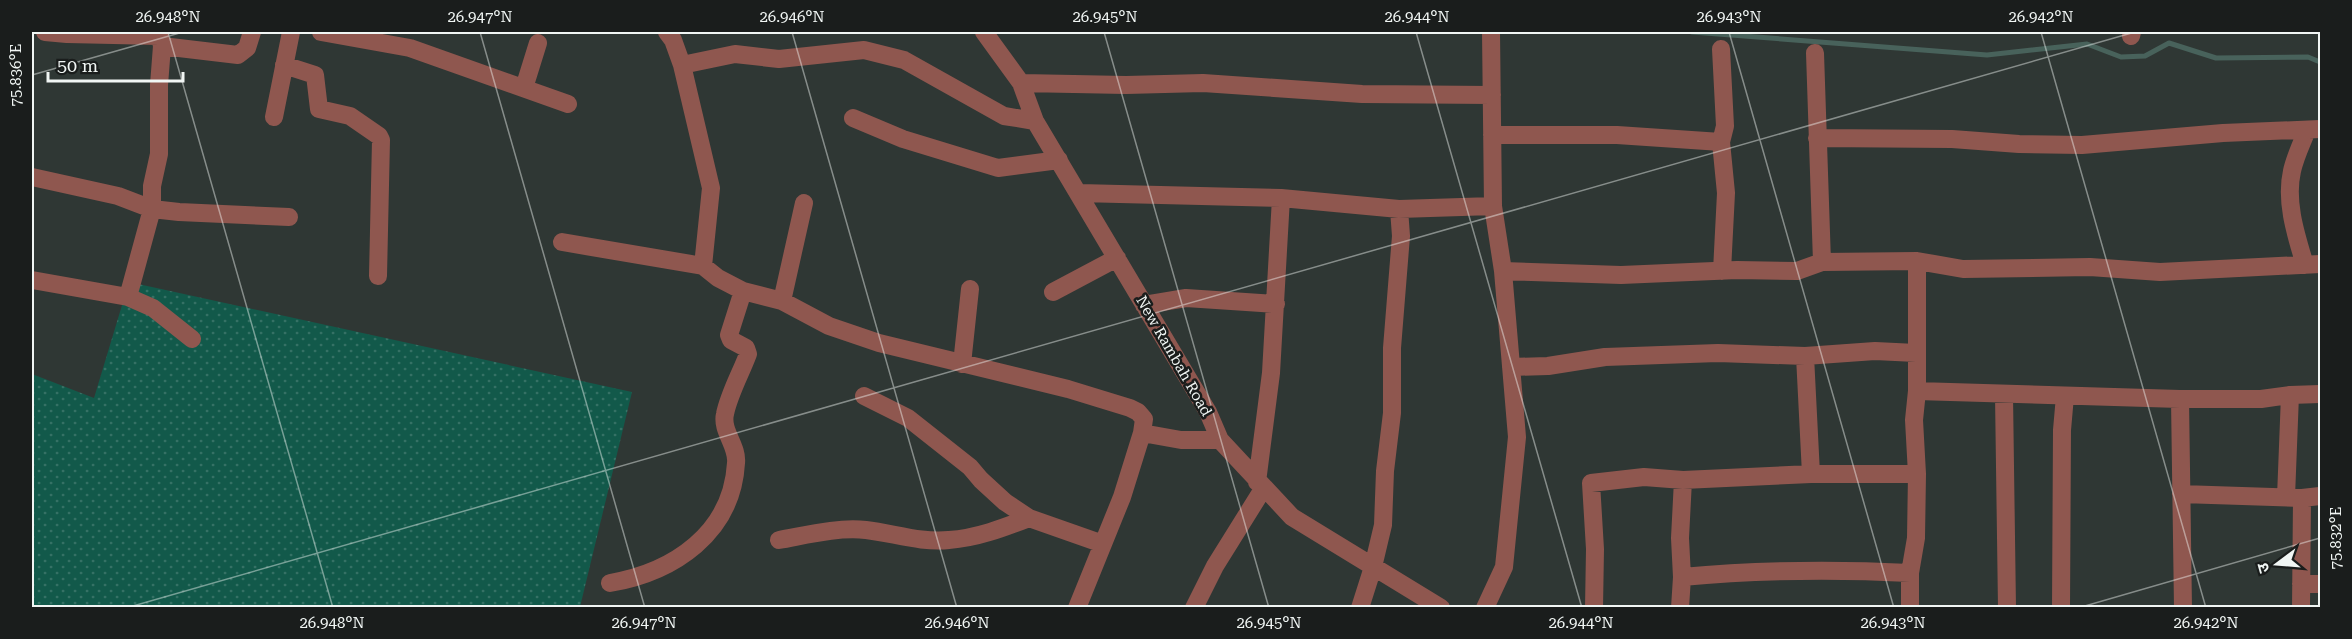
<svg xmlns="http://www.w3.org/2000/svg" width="2352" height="639" font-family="'Roboto Serif','Noto Sans Devanagari',serif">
  <defs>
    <pattern id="grass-dots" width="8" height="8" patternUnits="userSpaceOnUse" patternTransform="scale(1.5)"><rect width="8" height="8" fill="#12594a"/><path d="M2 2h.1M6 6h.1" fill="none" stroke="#357165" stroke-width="1.8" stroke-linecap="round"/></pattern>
  </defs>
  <rect width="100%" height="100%" fill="#2f3734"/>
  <path fill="url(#grass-dots)" d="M 129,282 L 632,392 L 580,607 L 32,608 L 32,374 L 94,398 Z"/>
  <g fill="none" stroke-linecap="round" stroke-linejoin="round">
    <path stroke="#48625b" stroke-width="5" d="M 1692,32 L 1987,55 L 2087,44 L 2121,57 L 2145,56 L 2169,43 L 2216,58 L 2308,57 L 2320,62"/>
    <path stroke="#8f574f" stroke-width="18" d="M 45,32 L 67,34 L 159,36
      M 321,32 L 410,48 L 568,104
      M 667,32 L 673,40 L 682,65 L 711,188 L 703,266 L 718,278 L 743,291 L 782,301 L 829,326 L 879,343 L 1068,389 L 1130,408 L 1138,412 L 1144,419 L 1142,433
      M 984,32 L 1021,83 L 1035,121 L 1208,412 L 1220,440 L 1292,517 L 1441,608
      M 1491,32 L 1493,206
      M 2131,36 L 2132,32
      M 162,46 L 238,55 L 247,48 L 252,32
      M 1721,49 L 1725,126 L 1721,142 L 1726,193 L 1722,271
      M 1815,53 L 1822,262
      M 284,65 L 315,75 L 319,109 L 350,116 L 379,136 L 381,140 L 378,276
      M 682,65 L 735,54 L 779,59 L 864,50 L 904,60 L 1004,116 L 1035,121
      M 1021,83 L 1126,85 L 1203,83 L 1362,94 L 1492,95
      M 524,88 L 538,43
      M 274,117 L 291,32
      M 853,118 L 903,139 L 998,168 L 1059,160
      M 1492,135 L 1617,135 L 1721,142
      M 1817,138 L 1952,139 L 2019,144 L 2082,145 L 2223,133 L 2320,129
      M 32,177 L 118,196 L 152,209 L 179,212 L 289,217
      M 1079,193 L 1281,198 L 1399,209 L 1493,206 L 1503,271 L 1517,437 L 1504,567 L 1485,608
      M 562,242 L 703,266
      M 1917,261 L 1963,269 L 2090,267 L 2160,272 L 2320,264
      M 2305,265 C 2296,235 2285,202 2292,171 C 2295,157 2302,143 2307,130
      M 1503,271 L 1621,275 L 1737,270 L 1797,271 L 1822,262 L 1917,261 L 1917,391 L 2180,399
      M 32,280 L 128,297 L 153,308 L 192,339
      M 1053,292 L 1117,258
      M 128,297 L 152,209 L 152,186 L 159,154 L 159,85 L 162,46 L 159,32
      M 782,301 L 804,203
      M 1144,305 L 1186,298 L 1276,304
      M 1805,356 L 1811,474
      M 962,364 L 970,289
      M 1511,367 L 1548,366 L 1605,357 L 1718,353 L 1805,356 L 1875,351 L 1916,353
      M 2004,395 L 2007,608
      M 2290,395 L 2320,394
      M 864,396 L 908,418 L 970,467 L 981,480 L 1005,502 L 1029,518 L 1103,544
      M 1257,482 L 1271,373 L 1281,198
      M 2181,494 L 2302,498 L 2320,496
      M 779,540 C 807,535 837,527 866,530 C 893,533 921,543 949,540 C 977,538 1003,528 1029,518
      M 1682,577 C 1757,570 1834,569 1910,573
      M 610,583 C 674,572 732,533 736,463 C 738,446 721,431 725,414 C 729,394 741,373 748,354 L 746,348 L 731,340 L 729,335 L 743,291
      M 2301,584 L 2320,584
      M 1077,608 L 1122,497 L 1142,433 L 1181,440 L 1220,440
      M 1194,608 L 1215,566 L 1263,489
      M 1360,608 L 1373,567 L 1383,525 L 1385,471 L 1392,413 L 1392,348 L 1401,236 L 1399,209
      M 1594,608 L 1595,549 L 1591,483 L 1644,477 L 1683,480 L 1811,474 L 1917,474
      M 1680,608 L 1682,577 L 1680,538 L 1683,480
      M 1910,608 L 1910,573 L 1916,538 L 1917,474 L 1914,420 L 1917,391
      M 2061,608 L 2062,430 L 2065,396
      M 2183,608 L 2180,399 L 2261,399 L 2290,395 L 2286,497
      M 2301,608 L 2302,498"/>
  </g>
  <path fill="none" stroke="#f1f6f4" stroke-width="1.5" stroke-opacity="0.45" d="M 168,32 L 333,608M 480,32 L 645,608M 792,32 L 957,608M 1104,32 L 1269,608M 1416,32 L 1582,608M 1729,32 L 1894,608M 2041,32 L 2206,608M 32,75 L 183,32M 126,608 L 2135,32M 2078,608 L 2320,538"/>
  <g text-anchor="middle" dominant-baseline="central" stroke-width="5" stroke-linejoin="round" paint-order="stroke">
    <g font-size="15" fill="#f1f6f4" stroke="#1a1d1c">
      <text transform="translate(1174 356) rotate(60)">New Rambah Road</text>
    </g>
  </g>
  <rect width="2352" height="639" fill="none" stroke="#1a1d1c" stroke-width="66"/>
  <g transform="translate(2277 564) rotate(254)" stroke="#1a1d1c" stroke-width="4.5" paint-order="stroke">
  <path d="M0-4.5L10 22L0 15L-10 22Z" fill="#f1f6f4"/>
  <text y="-9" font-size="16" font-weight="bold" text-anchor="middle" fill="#f1f6f4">उ</text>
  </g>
  <path d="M48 72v9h135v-9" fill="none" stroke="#f1f6f4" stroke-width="3"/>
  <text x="57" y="72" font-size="18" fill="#f1f6f4" stroke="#1a1d1c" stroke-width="4.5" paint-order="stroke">50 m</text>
  <rect x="33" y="33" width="2286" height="573" fill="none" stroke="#f1f6f4" stroke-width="2"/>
  <g font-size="15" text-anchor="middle" fill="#f1f6f4">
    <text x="168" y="22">26.948°N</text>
    <text x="480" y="22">26.947°N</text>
    <text x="792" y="22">26.946°N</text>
    <text x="1105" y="22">26.945°N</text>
    <text x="1417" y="22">26.944°N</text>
    <text x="1729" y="22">26.943°N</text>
    <text x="2041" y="22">26.942°N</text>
    <text transform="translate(16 75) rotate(-90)" y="5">75.836°E</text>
    <text transform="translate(2336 538) rotate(-90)" y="5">75.832°E</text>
    <text x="332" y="628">26.948°N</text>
    <text x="644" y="628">26.947°N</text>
    <text x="957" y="628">26.946°N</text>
    <text x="1269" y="628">26.945°N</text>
    <text x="1581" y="628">26.944°N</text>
    <text x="1893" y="628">26.943°N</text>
    <text x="2206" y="628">26.942°N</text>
  </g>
</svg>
